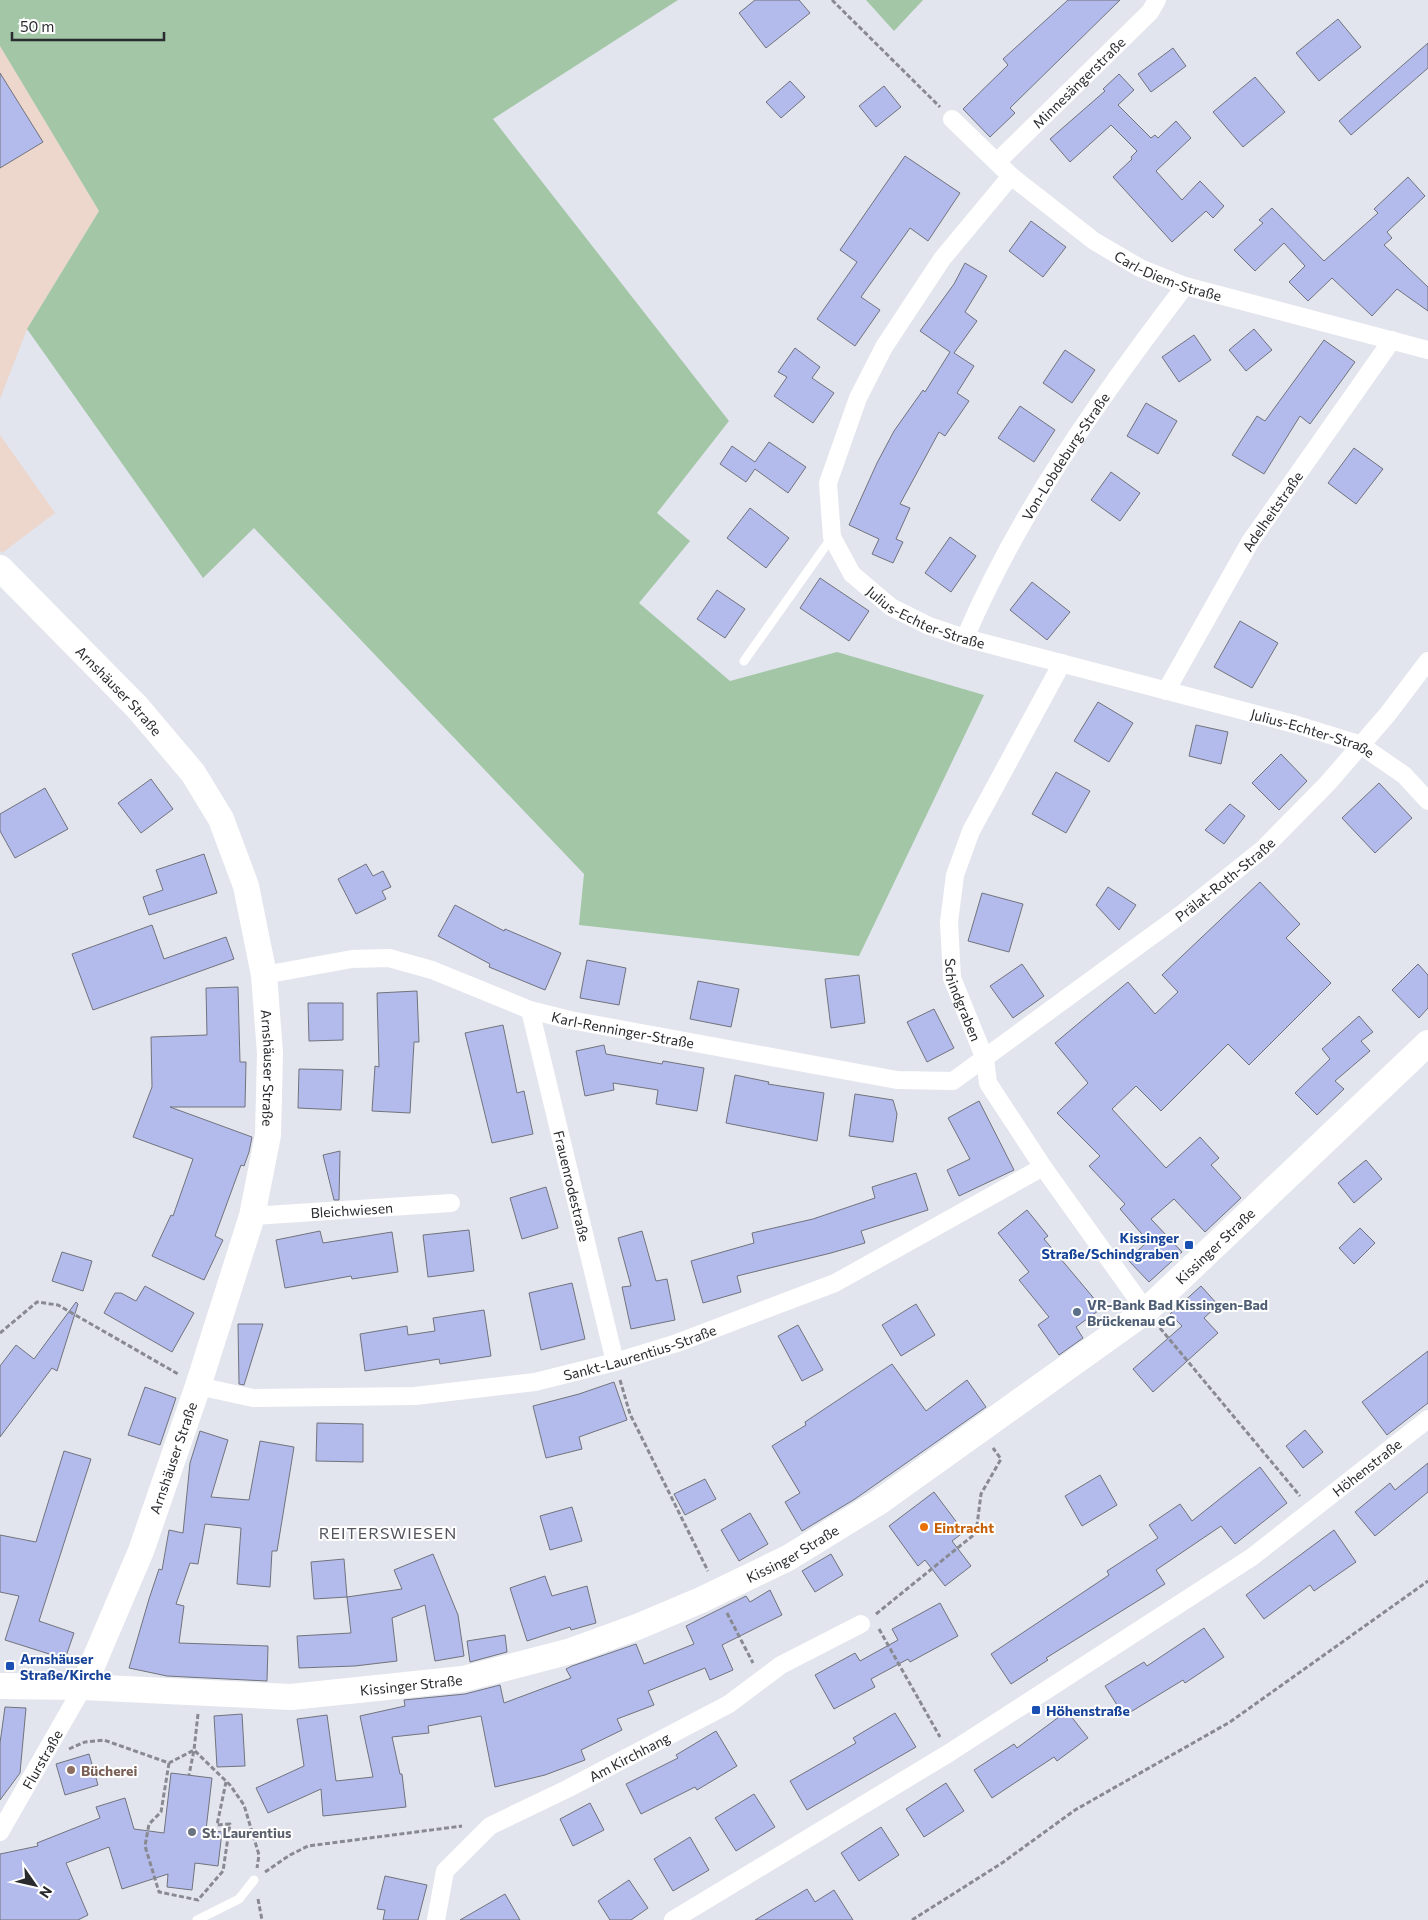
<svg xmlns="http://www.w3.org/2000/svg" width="1428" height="1920" font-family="Commissioner,sans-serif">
  <rect width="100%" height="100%" fill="#e3e5ee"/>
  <path fill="#edd6cb" d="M 0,46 L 99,211 L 27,329 L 0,399 Z
    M 0,435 L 55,513 L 2,553 L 0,550 Z"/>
  <path fill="#a2c6a6" d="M 0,0 L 678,0 L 493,119 L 729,421 L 657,513 L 690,541 L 639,603 L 730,681 L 837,652 L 984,695 L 859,956 L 579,925 L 584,874 L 254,528 L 203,578 L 27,329 L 99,211 L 0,46 Z
    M 866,0 L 923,0 L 894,31 Z"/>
  <path fill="#b3bbec" stroke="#71737c" d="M 755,0 L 799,0 L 810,13 L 766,48 L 739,13 Z
    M 1068,0 L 1120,0 L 1010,108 L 1015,113 L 990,137 L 963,109 L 1008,65 L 1003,59 Z
    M 1338,19 L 1361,47 L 1319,81 L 1296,53 Z
    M 1428,43 L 1428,68 L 1351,135 L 1339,121 Z
    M 1173,48 L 1186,66 L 1151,92 L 1138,74 Z
    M 0,73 L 43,142 L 0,168 Z
    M 1119,74 L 1134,90 L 1118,105 L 1151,138 L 1155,135 L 1158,138 L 1176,121 L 1191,138 L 1156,171 L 1182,200 L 1200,181 L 1224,206 L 1213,218 L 1206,211 L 1172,242 L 1113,177 L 1132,159 L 1131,157 L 1137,151 L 1111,125 L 1070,162 L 1050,139 L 1105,91 L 1103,89 Z
    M 1255,77 L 1285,112 L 1243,147 L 1213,112 Z
    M 790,81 L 805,97 L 781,118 L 766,102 Z
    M 884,86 L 901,107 L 876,127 L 859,106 Z
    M 905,156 L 960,193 L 928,241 L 910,228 L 861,297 L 880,310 L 855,346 L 817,319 L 857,262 L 840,250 Z
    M 1408,177 L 1425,196 L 1387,232 L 1392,238 L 1384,245 L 1428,287 L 1428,311 L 1397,289 L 1372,316 L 1332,278 L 1308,301 L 1289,282 L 1305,266 L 1284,243 L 1255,271 L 1234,250 L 1263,223 L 1259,220 L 1272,208 L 1324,261 L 1378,213 L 1374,209 Z
    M 1031,221 L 1066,247 L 1043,277 L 1009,251 Z
    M 965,263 L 987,276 L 965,312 L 977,321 L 954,353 L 974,366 L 957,393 L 969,401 L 945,436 L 939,432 L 900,504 L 910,508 L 896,539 L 903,542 L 893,563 L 872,554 L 879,539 L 849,525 L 877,463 L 894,431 L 923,390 L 925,392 L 950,352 L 920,331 L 954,284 Z
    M 1254,329 L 1272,350 L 1246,371 L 1229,350 Z
    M 1194,335 L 1211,360 L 1179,382 L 1162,357 Z
    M 1324,340 L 1355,362 L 1310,424 L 1300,416 L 1264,474 L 1232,455 L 1257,416 L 1265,421 Z
    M 795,348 L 820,367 L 812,378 L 834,393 L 813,423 L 774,396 L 787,377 L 778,372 Z
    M 1065,350 L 1095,370 L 1072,403 L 1043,383 Z
    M 1146,403 L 1177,421 L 1158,454 L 1127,436 Z
    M 1020,406 L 1055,430 L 1034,462 L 998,438 Z
    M 769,442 L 806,467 L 788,493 L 755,469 L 746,482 L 720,464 L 732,446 L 755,462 Z
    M 1354,448 L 1383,469 L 1356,504 L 1328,483 Z
    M 1111,472 L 1140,493 L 1120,521 L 1091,500 Z
    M 750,508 L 789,538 L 766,568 L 727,538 Z
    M 950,537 L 976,556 L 951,592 L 925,573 Z
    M 820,578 L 869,611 L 849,641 L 800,608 Z
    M 1032,582 L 1070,612 L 1047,640 L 1010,610 Z
    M 717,590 L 745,609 L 725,638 L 697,619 Z
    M 1240,621 L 1278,643 L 1252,688 L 1214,667 Z
    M 1098,702 L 1133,723 L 1109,762 L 1074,741 Z
    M 1196,725 L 1228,732 L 1221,764 L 1189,756 Z
    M 1281,754 L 1307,781 L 1279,810 L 1252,783 Z
    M 1056,772 L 1090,791 L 1066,833 L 1032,814 Z
    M 151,779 L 173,809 L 141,833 L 118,803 Z
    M 1379,783 L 1412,818 L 1375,853 L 1342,818 Z
    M 45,788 L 68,829 L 15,858 L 0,831 L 0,814 Z
    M 1230,804 L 1245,816 L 1224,844 L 1205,830 Z
    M 204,854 L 217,893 L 149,915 L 143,897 L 163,890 L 156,870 Z
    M 366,864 L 373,876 L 383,871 L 391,887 L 382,891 L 386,899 L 356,914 L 338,879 Z
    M 1260,882 L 1300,924 L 1286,938 L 1331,983 L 1249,1065 L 1228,1044 L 1161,1111 L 1136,1086 L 1112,1109 L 1166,1168 L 1200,1137 L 1219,1158 L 1211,1165 L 1241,1198 L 1205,1232 L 1174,1199 L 1151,1219 L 1182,1252 L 1149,1282 L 1128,1260 L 1148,1241 L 1120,1209 L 1125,1204 L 1089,1166 L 1100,1156 L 1057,1113 L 1088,1083 L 1055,1043 L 1128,982 L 1155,1014 L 1178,992 L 1162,975 Z
    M 1108,887 L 1136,905 L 1119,930 L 1096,905 Z
    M 982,893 L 1023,904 L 1009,952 L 968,941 Z
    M 455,905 L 504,931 L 505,929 L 561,953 L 545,990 L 489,967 L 490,964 L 438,936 Z
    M 152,925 L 164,959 L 226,937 L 234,959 L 93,1010 L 72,954 Z
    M 587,960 L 626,968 L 619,1005 L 580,998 Z
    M 1022,964 L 1044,996 L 1013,1018 L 990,986 Z
    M 1418,964 L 1428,975 L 1428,1008 L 1419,1018 L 1392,990 Z
    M 859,975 L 865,1023 L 831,1028 L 825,979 Z
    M 698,981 L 739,989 L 731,1027 L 690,1019 Z
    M 238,987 L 240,1062 L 246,1062 L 245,1107 L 170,1107 L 252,1137 L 249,1152 L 244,1166 L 241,1165 L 215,1236 L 223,1240 L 204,1280 L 152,1256 L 171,1215 L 173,1216 L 193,1159 L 133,1137 L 152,1087 L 151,1037 L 207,1035 L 206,988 Z
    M 417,991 L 419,1042 L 414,1042 L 410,1113 L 372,1111 L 375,1066 L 379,1067 L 377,993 Z
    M 308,1003 L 343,1003 L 343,1040 L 309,1041 Z
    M 934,1009 L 954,1048 L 927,1062 L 907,1022 Z
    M 1359,1016 L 1373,1032 L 1361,1041 L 1370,1051 L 1335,1081 L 1344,1089 L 1317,1115 L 1295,1093 L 1330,1059 L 1322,1049 Z
    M 503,1025 L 517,1093 L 524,1091 L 533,1134 L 492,1143 L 465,1033 Z
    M 604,1045 L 606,1054 L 662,1064 L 663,1061 L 704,1068 L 697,1111 L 656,1104 L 658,1090 L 613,1083 L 614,1090 L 585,1096 L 576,1051 Z
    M 299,1069 L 343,1070 L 341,1110 L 298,1108 Z
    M 735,1075 L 769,1082 L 768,1084 L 824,1093 L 817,1141 L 726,1123 Z
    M 855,1094 L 893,1100 L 897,1114 L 893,1142 L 849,1136 Z
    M 979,1101 L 1014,1170 L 959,1196 L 947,1170 L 970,1159 L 948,1118 Z
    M 340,1151 L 339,1200 L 334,1200 L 323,1155 Z
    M 1366,1160 L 1382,1179 L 1354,1203 L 1338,1183 Z
    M 916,1173 L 928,1210 L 861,1231 L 865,1243 L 831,1253 L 737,1276 L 741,1292 L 703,1303 L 691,1261 L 754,1243 L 752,1233 L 813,1219 L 875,1198 L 872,1187 Z
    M 546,1187 L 558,1228 L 522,1239 L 510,1198 Z
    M 1027,1210 L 1048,1236 L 1044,1239 L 1102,1308 L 1076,1327 L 1083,1338 L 1059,1355 L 1038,1325 L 1049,1317 L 1019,1280 L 1029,1272 L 998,1233 Z
    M 1360,1228 L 1375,1243 L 1354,1264 L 1339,1248 Z
    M 469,1230 L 474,1271 L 428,1277 L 423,1235 Z
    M 320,1231 L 323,1243 L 392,1232 L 398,1272 L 352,1279 L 351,1276 L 285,1288 L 276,1240 Z
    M 642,1231 L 656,1281 L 667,1279 L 675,1320 L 631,1329 L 622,1287 L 631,1286 L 618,1238 Z
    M 62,1252 L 92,1261 L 83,1291 L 52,1281 Z
    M 572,1283 L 585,1339 L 541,1350 L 529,1293 Z
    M 145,1286 L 194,1313 L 172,1352 L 104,1313 L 115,1293 L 121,1293 L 136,1301 Z
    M 1201,1286 L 1218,1305 L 1204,1318 L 1218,1333 L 1153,1392 L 1133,1369 L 1182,1326 L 1170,1314 Z
    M 76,1302 L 78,1304 L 57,1371 L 52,1368 L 0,1437 L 0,1366 L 16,1345 L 34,1359 Z
    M 916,1304 L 935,1335 L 901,1356 L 882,1325 Z
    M 484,1310 L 491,1356 L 440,1364 L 439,1359 L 365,1371 L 360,1334 L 407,1326 L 408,1335 L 435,1331 L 433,1318 Z
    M 238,1324 L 263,1324 L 244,1385 L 239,1384 Z
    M 798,1325 L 823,1370 L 802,1381 L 778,1336 Z
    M 1428,1351 L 1428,1403 L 1387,1435 L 1362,1402 Z
    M 892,1364 L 926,1411 L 967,1380 L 986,1407 L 855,1499 L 802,1531 L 785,1502 L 800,1493 L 772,1446 L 806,1425 L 805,1422 Z
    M 614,1382 L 627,1420 L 579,1437 L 582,1449 L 546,1458 L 533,1406 L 579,1394 Z
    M 145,1387 L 176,1398 L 160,1445 L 128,1435 Z
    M 317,1423 L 363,1424 L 363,1462 L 316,1461 Z
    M 1305,1430 L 1323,1452 L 1303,1468 L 1286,1446 Z
    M 200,1431 L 228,1440 L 211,1497 L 249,1500 L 260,1441 L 294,1447 L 277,1551 L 272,1551 L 270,1587 L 237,1584 L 241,1528 L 205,1524 L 198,1564 L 190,1563 L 176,1604 L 184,1606 L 179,1643 L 268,1646 L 267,1681 L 167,1676 L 129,1668 L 149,1599 L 159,1569 L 162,1570 L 169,1530 L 183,1533 L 190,1463 Z
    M 64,1451 L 91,1459 L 39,1621 L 74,1633 L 65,1659 L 5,1640 L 19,1596 L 0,1592 L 0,1535 L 36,1542 Z
    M 1428,1463 L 1428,1492 L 1375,1536 L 1355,1512 L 1390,1483 L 1395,1490 Z
    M 1260,1467 L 1287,1503 L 1235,1544 L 1221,1526 L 1156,1570 L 1165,1584 L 1046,1658 L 1048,1660 L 1011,1684 L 991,1654 L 1109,1575 L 1107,1571 L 1158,1538 L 1149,1525 L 1180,1504 L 1192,1521 Z
    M 1100,1475 L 1117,1505 L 1082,1526 L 1065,1496 Z
    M 705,1479 L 716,1499 L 685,1515 L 674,1494 Z
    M 934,1492 L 964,1532 L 952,1541 L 971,1566 L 945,1586 L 925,1560 L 918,1566 L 889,1526 Z
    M 572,1507 L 582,1541 L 550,1550 L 540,1516 Z
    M 750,1513 L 768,1544 L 739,1561 L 721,1530 Z
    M 1334,1530 L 1356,1562 L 1314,1591 L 1310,1585 L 1264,1619 L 1246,1595 Z
    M 433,1554 L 458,1615 L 464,1656 L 435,1661 L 425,1605 L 392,1618 L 397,1661 L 355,1666 L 299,1668 L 297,1636 L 351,1633 L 347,1597 L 402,1589 L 394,1570 Z
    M 831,1554 L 843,1575 L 815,1592 L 802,1571 Z
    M 344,1559 L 347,1597 L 314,1599 L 311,1562 Z
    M 545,1576 L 552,1596 L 587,1586 L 596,1623 L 571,1630 L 570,1627 L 527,1641 L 510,1588 Z
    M 770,1590 L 782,1615 L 722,1645 L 733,1670 L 710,1680 L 705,1668 L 648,1691 L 654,1705 L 617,1719 L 622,1730 L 581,1750 L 585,1760 L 545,1775 L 495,1787 L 481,1716 L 428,1726 L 429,1733 L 392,1737 L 400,1774 L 402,1774 L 406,1807 L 323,1816 L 321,1789 L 268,1813 L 256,1788 L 304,1766 L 297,1719 L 327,1715 L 336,1781 L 373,1777 L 360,1716 L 405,1706 L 404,1700 L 465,1694 L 500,1685 L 504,1703 L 571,1678 L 566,1669 L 572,1666 L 636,1644 L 644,1664 L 694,1644 L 686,1626 L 746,1596 L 750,1602 Z
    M 940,1603 L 958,1636 L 910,1662 L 908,1659 L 871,1679 L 875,1687 L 834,1709 L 815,1675 L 855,1653 L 860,1661 L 898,1640 L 892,1629 Z
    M 1204,1628 L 1224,1657 L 1185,1683 L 1183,1680 L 1124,1716 L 1105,1686 L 1144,1662 L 1147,1666 Z
    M 505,1635 L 507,1652 L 470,1662 L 467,1641 Z
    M 5,1707 L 26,1708 L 20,1773 L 0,1800 L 0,1743 Z
    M 1067,1711 L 1088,1738 L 1057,1761 L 1054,1757 L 992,1798 L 974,1770 L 1014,1744 L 1017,1748 Z
    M 895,1713 L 916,1747 L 807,1810 L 790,1781 L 856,1743 L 853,1738 Z
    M 242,1714 L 245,1766 L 217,1767 L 214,1716 Z
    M 716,1731 L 737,1766 L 697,1790 L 695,1787 L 641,1814 L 626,1784 L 678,1758 L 676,1755 Z
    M 89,1754 L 98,1785 L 65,1795 L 56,1764 Z
    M 171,1773 L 212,1778 L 206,1830 L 222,1832 L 218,1866 L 195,1863 L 192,1890 L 167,1887 L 168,1874 L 122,1889 L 109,1847 L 66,1863 L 88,1915 L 78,1920 L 0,1920 L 0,1854 L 38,1846 L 37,1843 L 100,1818 L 96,1807 L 125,1798 L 134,1829 L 164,1833 Z
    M 946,1783 L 964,1811 L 924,1837 L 906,1809 Z
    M 754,1794 L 775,1827 L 736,1851 L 715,1818 Z
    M 590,1803 L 604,1830 L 573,1846 L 560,1819 Z
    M 881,1827 L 899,1855 L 859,1881 L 841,1853 Z
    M 690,1837 L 709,1870 L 673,1891 L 654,1859 Z
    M 385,1876 L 427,1885 L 418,1920 L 383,1920 L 385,1910 L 377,1909 Z
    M 629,1880 L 648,1908 L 631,1920 L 610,1920 L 598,1901 Z
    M 807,1889 L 815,1902 L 834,1890 L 853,1920 L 755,1920 Z
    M 505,1894 L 520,1920 L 460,1920 Z"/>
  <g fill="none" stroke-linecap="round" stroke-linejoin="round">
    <path stroke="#898a91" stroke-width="3" stroke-dasharray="5 2.5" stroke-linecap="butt" d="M 832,0 L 940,107
      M 1160,1328 L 1300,1496
      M 0,1333 L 37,1302 L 58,1305 L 178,1374
      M 620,1380 L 630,1414 L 708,1571
      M 727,1613 L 753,1663
      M 876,1614 L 976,1533 L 981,1494 L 1001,1459 L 993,1448
      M 879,1629 L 940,1737
      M 198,1714 L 194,1750 L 230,1785 L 244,1805 L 259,1855 L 257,1868
      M 69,1749 L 85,1742 L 104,1740 L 169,1763 L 194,1750 L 189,1775
      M 169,1763 L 161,1812 L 149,1824 L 145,1846 L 159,1892 L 198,1900 L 223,1871 L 230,1824 L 217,1825 L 226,1782
      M 265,1872 L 290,1855 L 308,1846 L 462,1826
      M 258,1899 L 262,1920
      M 912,1920 L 1002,1863 L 1075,1810 L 1230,1722 L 1428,1581"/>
    <path stroke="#fff" stroke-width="9" d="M 744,661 L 832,537
      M 197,1920 L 239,1899 L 254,1880"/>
    <g stroke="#fff" stroke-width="18">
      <path id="s1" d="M 952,119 L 1011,176 L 1043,201 L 1094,241 L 1140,268 L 1185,286 L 1428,350"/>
      <path id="s2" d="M 997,162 L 1150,12 L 1157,0"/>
      <path id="s3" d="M 1011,176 L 942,259 L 884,347 L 858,398 L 828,483 L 832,537 L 852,574 L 891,607 L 929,626 L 965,638 L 1294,724 L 1359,744 L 1404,775 L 1428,801"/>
      <path id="s4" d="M 965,638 C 1019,511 1101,396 1185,286"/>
      <path id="s5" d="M 1062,663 L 971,831 L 955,875 L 949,922 L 952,978 L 985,1059 L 988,1083 L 1043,1167 L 1146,1311"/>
      <path id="s6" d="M 1166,691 L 1250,542 L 1392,340"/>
      <path id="s7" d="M 264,975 L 352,959 L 389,958 L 432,970 L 530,1010 L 570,1020 L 897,1080 L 953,1081 L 1183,913 L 1263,849 L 1327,784 L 1387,715 L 1428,661"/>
      <path id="s8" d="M 530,1010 L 615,1362"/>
      <path id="s9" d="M 252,1216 L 451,1203"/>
      <path id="s10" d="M 198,1386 L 253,1398 L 415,1396 L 535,1382 L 615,1362 L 677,1343 L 835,1283 L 1043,1167"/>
      <path id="s11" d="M 0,1832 L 83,1687"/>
      <path id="s12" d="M 436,1920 L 445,1871 L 490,1826 L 567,1789 L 729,1704 L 781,1665 L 861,1624"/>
      <path id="s13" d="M 673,1920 L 949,1753 L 1252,1557 L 1428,1419"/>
    </g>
    <g stroke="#fff" stroke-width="26">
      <path id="s14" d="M 0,568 L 137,707 L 193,773 L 221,819 L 246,886 L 264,975 L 270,1053 L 268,1135 L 252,1216 L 198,1386 L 141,1551 L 83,1687"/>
      <path id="s15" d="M 0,1686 L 83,1687 L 291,1697 L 463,1679 L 571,1651 L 637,1627 L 701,1600 L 788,1558 L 879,1502 L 1146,1311 L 1428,1043"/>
    </g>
  </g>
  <g fill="#1a4fb4" stroke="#fff" stroke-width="2">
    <rect x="1184" y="1240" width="10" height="10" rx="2.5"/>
    <rect x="5" y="1661" width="10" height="10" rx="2.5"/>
    <rect x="1031" y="1705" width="10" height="10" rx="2.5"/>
  </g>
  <circle fill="#5c6f8a" stroke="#fff" stroke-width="2" cx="1077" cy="1312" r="5"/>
  <circle fill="#e8710a" stroke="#fff" stroke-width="2" cx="924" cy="1527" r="5"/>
  <circle fill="#8d6e63" stroke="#fff" stroke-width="2" cx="71" cy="1770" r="5"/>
  <circle fill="#6b7280" stroke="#fff" stroke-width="2" cx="192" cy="1832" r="5"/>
  <g text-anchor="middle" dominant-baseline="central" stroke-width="4" stroke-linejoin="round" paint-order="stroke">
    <g font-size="14" fill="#2a2b2e" stroke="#fff">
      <text stroke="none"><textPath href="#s2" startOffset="114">Minnesängerstraße</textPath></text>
      <text stroke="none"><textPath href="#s1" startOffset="270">Carl-Diem-Straße</textPath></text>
      <text stroke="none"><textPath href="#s4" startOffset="208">Von-Lobdeburg-Straße</textPath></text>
      <text stroke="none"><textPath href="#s6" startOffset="209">Adelheitstraße</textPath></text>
      <text stroke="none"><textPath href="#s3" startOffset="544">Julius-Echter-Straße</textPath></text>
      <text stroke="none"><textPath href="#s14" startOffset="171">Arnshäuser Straße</textPath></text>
      <text stroke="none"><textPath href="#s3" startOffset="949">Julius-Echter-Straße</textPath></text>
      <text stroke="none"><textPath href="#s7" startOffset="1045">Prälat-Roth-Straße</textPath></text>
      <text stroke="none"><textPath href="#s5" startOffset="365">Schindgraben</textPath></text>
      <text stroke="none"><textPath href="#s7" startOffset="372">Karl-Renninger-Straße</textPath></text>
      <text stroke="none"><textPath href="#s14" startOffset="591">Arnshäuser Straße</textPath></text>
      <text stroke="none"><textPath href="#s8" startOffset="181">Frauenrodestraße</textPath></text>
      <text stroke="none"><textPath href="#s9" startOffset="100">Bleichwiesen</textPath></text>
      <text stroke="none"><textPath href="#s15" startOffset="1342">Kissinger Straße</textPath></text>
      <text stroke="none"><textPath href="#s10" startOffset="448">Sankt-Laurentius-Straße</textPath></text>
      <text transform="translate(173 1458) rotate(-71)">Arnshäuser Straße</text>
      <text stroke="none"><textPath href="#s13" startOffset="829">Höhenstraße</textPath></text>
      <text stroke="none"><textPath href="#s15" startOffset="818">Kissinger Straße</textPath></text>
      <text stroke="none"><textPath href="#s15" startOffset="412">Kissinger Straße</textPath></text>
      <text stroke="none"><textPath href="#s12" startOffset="269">Am Kirchhang</textPath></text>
      <text stroke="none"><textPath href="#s11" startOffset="84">Flurstraße</textPath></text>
    </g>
    <g font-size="14" font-weight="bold" fill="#164399" stroke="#fff" text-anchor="start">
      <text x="1179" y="1237" text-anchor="end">Kissinger<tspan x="1179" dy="16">Straße/Schindgraben</tspan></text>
      <text x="20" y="1658">Arnshäuser<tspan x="20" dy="16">Straße/Kirche</tspan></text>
      <text x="1046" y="1710">Höhenstraße</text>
    </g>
    <g font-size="14" font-weight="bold" fill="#4e5e75" stroke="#fff" text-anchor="start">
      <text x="1087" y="1304">VR-Bank Bad Kissingen-Bad<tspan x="1087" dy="16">Brückenau eG</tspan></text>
    </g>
    <g font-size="14" font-weight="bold" fill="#c56008" stroke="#fff" text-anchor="start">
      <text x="934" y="1527">Eintracht</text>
    </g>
    <g font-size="14" font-weight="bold" fill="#785e54" stroke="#fff" text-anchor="start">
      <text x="81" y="1770">Bücherei</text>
    </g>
    <g font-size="14" font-weight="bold" fill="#5b616d" stroke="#fff" text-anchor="start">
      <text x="202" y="1832">St. Laurentius</text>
    </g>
    <g font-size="16" letter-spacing="1" fill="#54555e" stroke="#fff">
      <text x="388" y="1532">REITERSWIESEN</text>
    </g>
  </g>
  <g transform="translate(35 1885) rotate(124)" stroke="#ffffff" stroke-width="4" paint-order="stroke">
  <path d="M0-4L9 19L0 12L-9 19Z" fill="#2a2b2e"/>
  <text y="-8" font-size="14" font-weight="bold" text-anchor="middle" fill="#2a2b2e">N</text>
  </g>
  <path d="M12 32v8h152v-8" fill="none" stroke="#2a2b2e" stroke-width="2.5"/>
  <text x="20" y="32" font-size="15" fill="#2a2b2e" stroke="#ffffff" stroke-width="4" paint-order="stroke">50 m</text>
</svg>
